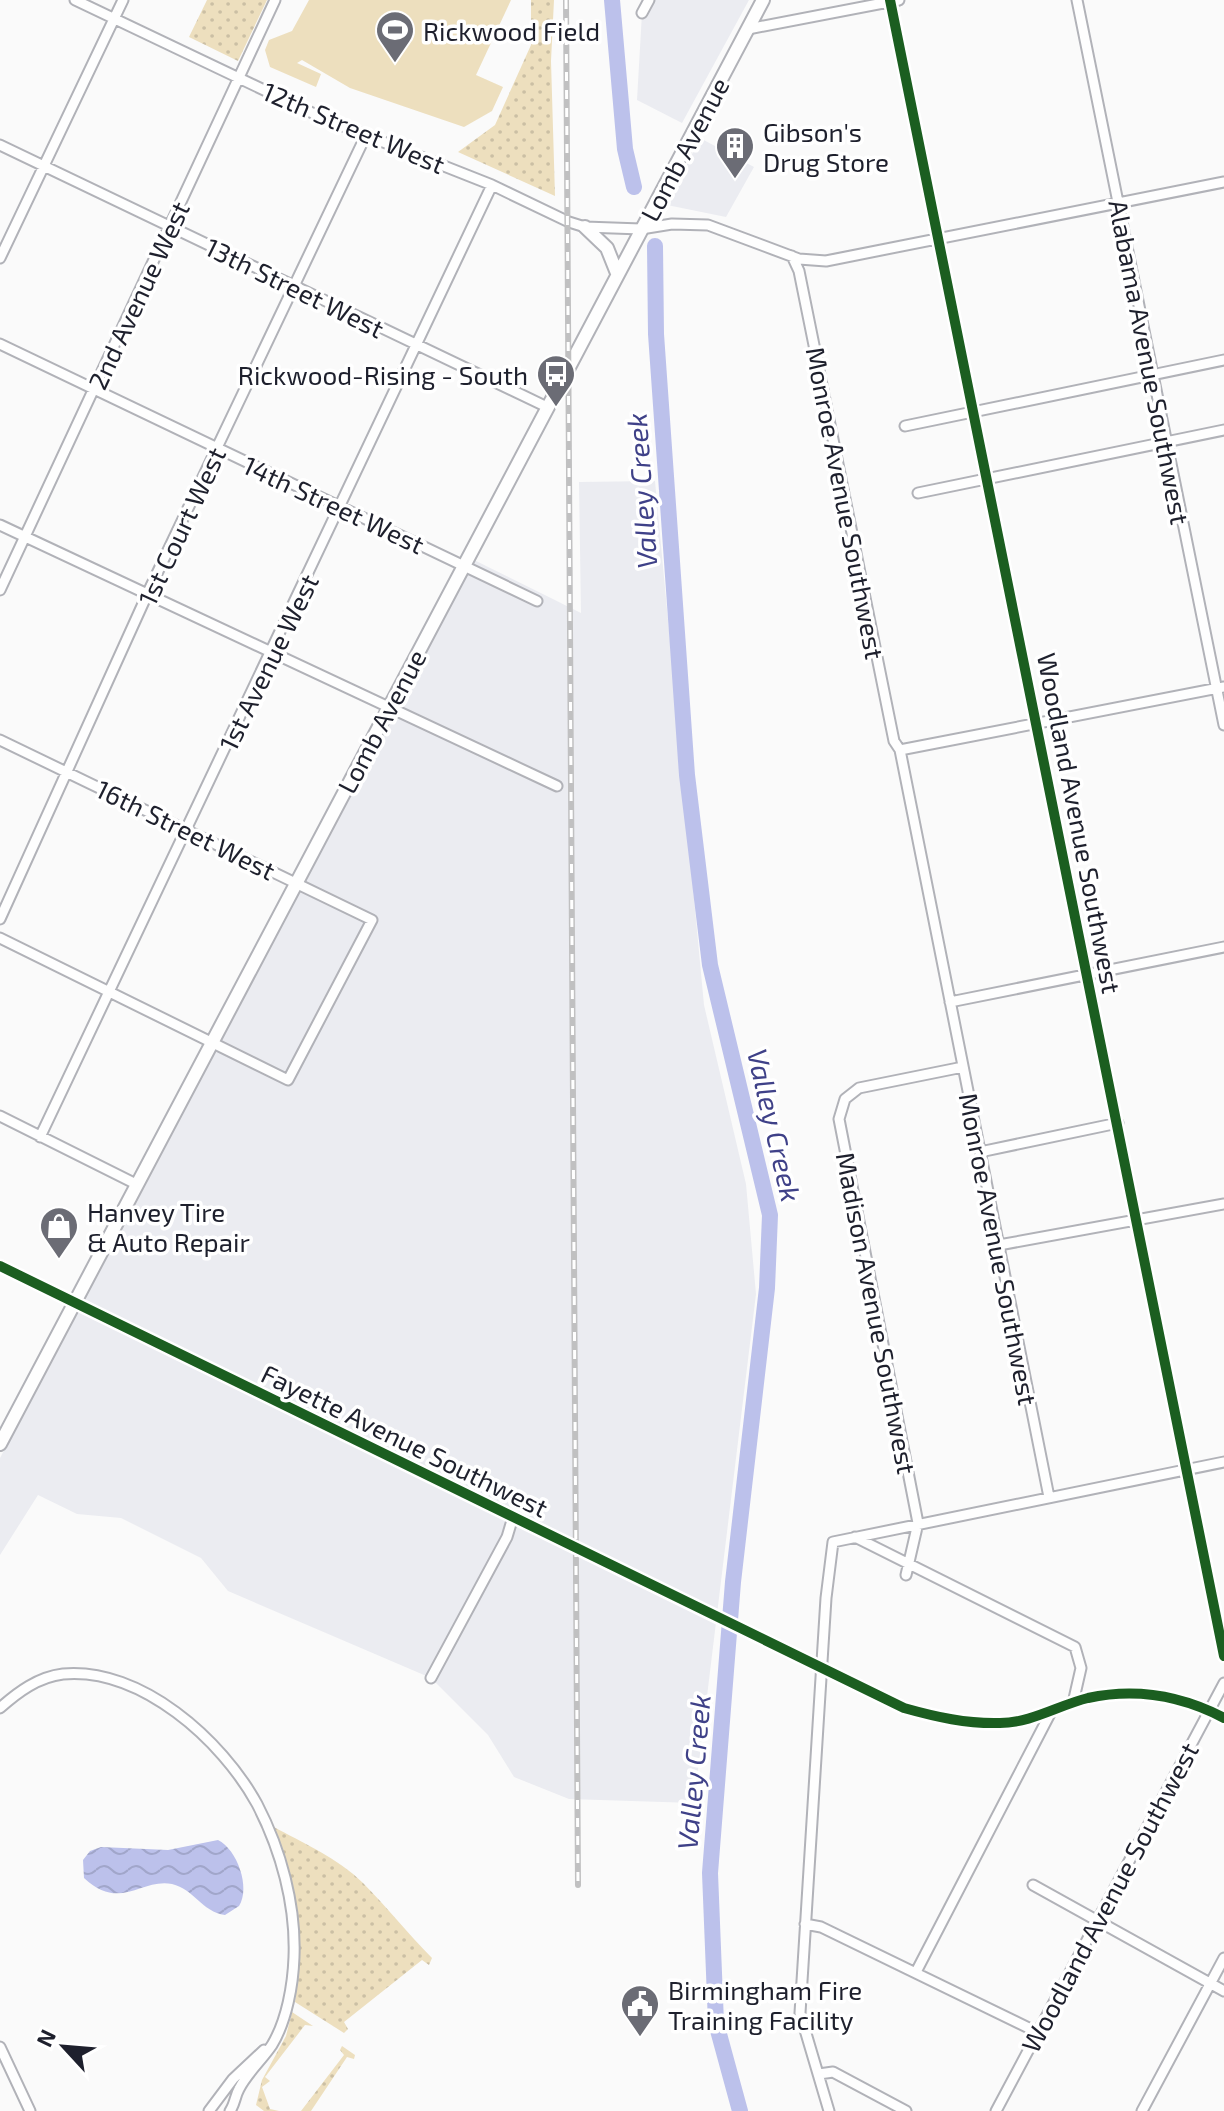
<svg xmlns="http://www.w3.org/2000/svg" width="1224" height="2111" font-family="'Exo 2',sans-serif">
  <defs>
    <pattern id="green-dots" width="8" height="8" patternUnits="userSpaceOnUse" patternTransform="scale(2)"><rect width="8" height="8" fill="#eddfbe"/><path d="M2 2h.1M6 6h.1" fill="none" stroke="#cbbfa4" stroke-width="1.8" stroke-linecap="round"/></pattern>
    <pattern id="water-waves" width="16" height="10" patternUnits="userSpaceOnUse" patternTransform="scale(2)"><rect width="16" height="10" fill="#bcc1eb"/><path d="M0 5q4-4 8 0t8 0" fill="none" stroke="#a1a6ca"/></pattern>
  </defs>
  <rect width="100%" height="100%" fill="#fafafa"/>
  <path fill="#ebecf1" d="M 650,0 L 749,0 L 682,123 L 637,100 L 642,13 Z
    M 700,138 L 754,167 L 726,217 L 667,205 Z
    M 655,481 L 704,1005 L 746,1184 L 756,1294 L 694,1803 L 569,1799 L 514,1777 L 488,1735 L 431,1678 L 228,1591 L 201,1558 L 121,1518 L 77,1514 L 38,1495 L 0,1555 L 0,1458 L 472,559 L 581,613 L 579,482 Z"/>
  <path fill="url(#green-dots)" d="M 207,0 L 267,0 L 238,61 L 189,37 Z
    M 531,0 L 554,0 L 551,61 L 555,196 L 458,152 L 495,125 L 531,45 Z
    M 272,1826 C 303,1843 338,1858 363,1883 C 387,1907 408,1934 432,1958 L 429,1965 L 422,1960 L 344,2022 L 348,2029 L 344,2033 L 295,2002 C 303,1939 294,1884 272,1826 Z
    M 292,2012 L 313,2026 L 305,2025 L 265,2077 L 270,2081 L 262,2087 L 270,2109 L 279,2111 L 264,2111 L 256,2105 L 262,2080 L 286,2036 Z
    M 342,2046 L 355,2055 L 354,2059 L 347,2057 L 311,2111 L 301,2111 L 344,2055 L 340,2050 Z"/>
  <path fill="#eddfbe" d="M 309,0 L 511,0 L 476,75 L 503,87 L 492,111 L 464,127 L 350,88 L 302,60 L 297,63 L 321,74 L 316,87 L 270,67 L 265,50 L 269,40 L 292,31 Z"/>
  <path fill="url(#water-waves)" d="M 218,1840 C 237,1849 251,1888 239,1906 L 225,1915 C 202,1912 194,1889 172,1884 C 141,1878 120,1912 84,1878 L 83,1860 L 90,1851 L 101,1847 L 168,1850 Z"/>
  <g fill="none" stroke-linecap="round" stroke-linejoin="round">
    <path stroke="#bcc1eb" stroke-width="16" d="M 612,0 L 625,149 L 634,187
      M 655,246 L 656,334 L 687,775 L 710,965 L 770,1215 L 767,1288 L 733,1582 L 710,1873 L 716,2023 L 740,2111"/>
    <defs>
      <path id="minor" d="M 75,0 L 325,119 L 492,185 L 569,222 L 585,227 L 641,229 L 672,224 L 708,225 L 799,259 L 826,261 L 1224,182
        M 890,0 L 1224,1656
        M 1077,0 L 1224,725
        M 642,13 L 649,0
        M 748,29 L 899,0
        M 0,145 L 547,407
        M 792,256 L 799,271 L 894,741 L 900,750 L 1049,1497
        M 0,258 L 123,0
        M 0,344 L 537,601
        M 905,426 L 1224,360
        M 918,493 L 1224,430
        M 0,525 L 557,786
        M 0,590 L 275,0
        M 0,740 L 372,920 L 288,1080 L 0,938
        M 900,750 L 1224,687
        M 0,919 L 151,586 L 366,135
        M 950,1002 L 1224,947
        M 0,1116 L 136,1184
        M 40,1137 L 492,185
        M 980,1152 L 1118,1123
        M 999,1245 L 1224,1204
        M 0,1266 L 904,1708 C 936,1717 967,1724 1000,1723 C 1031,1723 1059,1705 1088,1698 C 1135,1688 1182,1696 1224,1718
        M 855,1537 L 1075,1647 L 1081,1668 L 1073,1703
        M 906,1575 L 918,1523 L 839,1119 L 845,1099 L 859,1088 L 963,1067
        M 431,1678 L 507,1537 L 513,1517
        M 0,1708 C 18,1692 38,1677 63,1674 C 141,1667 222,1740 257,1804 C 281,1850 296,1905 294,1957 C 293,1985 287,2020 272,2045 C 262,2060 247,2073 239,2089 C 235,2096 235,2104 230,2111
        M 1033,1885 L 1224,1991
        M 805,1924 L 821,1927 L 1037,2032
        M 916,1972 L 1052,1710
        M 0,2047 L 30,2111
        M 819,2074 L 833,2072 L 906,2111
        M 209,2111 L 233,2079 L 264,2050
        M 829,2111 L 800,2013 L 826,1598 L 833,1542 L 1224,1462
        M 996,2111 L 1224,1683
        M 1142,2111 L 1224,1958"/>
      <path id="major" d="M 585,227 L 607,248 L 617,273
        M 0,1444 L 763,0"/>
    </defs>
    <use href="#minor" stroke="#b1b2b8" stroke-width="13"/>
    <use href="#major" stroke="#b1b2b8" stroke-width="16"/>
    <use href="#minor" stroke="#fefefe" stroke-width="9"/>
    <use href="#major" stroke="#fefefe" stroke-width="12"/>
    <defs>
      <path id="rail" d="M 566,0 L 578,1885"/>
    </defs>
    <use href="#rail" stroke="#c0c0c1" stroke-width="6"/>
    <use href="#rail" stroke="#fff" stroke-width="3" stroke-dasharray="9" stroke-linecap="butt"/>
    <defs>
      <path id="cycleway" d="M 890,0 L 1224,1656
        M 0,1266 L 904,1708 C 936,1717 967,1724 1000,1723 C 1031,1723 1059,1705 1088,1698 C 1135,1688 1182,1696 1224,1718"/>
    </defs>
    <use href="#cycleway" stroke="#fff" stroke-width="15"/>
    <use href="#cycleway" stroke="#1b5e20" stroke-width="10"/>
  </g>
  <defs>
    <symbol id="stadium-pin" viewBox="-11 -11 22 30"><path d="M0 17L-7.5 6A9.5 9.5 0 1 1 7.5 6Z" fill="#6b6c75" stroke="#fff"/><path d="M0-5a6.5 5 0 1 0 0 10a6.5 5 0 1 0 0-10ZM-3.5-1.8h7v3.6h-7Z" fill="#fff"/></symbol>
    <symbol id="building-pin" viewBox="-11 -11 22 30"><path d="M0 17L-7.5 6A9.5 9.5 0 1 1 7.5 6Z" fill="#6b6c75" stroke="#fff"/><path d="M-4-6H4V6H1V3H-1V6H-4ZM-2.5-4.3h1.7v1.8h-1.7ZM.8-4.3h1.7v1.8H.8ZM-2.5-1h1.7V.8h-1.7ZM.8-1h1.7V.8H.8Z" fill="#fff"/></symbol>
    <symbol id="bus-pin" viewBox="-11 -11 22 30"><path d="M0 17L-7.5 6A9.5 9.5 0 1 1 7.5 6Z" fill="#6b6c75" stroke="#fff"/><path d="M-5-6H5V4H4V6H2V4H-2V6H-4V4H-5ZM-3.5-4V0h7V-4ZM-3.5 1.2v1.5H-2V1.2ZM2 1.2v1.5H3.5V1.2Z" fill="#fff"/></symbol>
    <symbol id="shop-pin" viewBox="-11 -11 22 30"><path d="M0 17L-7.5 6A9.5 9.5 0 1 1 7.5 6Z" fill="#6b6c75" stroke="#fff"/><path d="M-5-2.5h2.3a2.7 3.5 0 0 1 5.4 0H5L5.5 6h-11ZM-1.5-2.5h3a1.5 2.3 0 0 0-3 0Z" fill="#fff"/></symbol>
    <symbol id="civic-pin" viewBox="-11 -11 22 30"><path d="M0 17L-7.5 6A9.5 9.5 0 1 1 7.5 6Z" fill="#6b6c75" stroke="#fff"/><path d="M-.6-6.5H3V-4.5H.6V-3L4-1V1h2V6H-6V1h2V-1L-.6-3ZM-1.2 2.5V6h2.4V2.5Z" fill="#fff"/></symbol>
  </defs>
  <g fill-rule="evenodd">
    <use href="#stadium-pin" x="373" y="8" width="44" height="60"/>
    <use href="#building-pin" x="713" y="124" width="44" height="60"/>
    <use href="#bus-pin" x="534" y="352" width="44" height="60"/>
    <use href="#shop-pin" x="37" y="1204" width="44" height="60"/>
    <use href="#civic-pin" x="618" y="1982" width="44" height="60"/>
  </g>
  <g text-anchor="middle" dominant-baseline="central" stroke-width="7" stroke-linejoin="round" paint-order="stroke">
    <g font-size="26" fill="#1e202d" stroke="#fff" text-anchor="start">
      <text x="423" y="30">Rickwood Field</text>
      <text x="763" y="131">Gibson's<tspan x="763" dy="30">Drug Store</tspan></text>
      <text x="528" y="374" text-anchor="end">Rickwood-Rising - South</text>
      <text x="87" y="1211">Hanvey Tire<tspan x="87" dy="30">&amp; Auto Repair</tspan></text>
      <text x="668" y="1989">Birmingham Fire<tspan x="668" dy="30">Training Facility</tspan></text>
    </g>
    <g font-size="26" fill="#1e202d" stroke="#fff">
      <text transform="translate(354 127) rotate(23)">12th Street West</text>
      <text transform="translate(684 149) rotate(-62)">Lomb Avenue</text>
      <text transform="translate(295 287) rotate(26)">13th Street West</text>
      <text transform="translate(138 295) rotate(-65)">2nd Avenue West</text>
      <text transform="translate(1150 362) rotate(79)">Alabama Avenue Southwest</text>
      <text transform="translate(846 503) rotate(79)">Monroe Avenue Southwest</text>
      <text transform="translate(334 504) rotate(25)">14th Street West</text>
      <text transform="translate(181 526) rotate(-65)">1st Court West</text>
      <text transform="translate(268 662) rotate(-64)">1st Avenue West</text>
      <text transform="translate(381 721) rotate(-62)">Lomb Avenue</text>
      <text transform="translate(1080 823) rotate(79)">Woodland Avenue Southwest</text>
      <text transform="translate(186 829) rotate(26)">16th Street West</text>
      <text transform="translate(999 1249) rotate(79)">Monroe Avenue Southwest</text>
      <text transform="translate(877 1313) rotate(79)">Madison Avenue Southwest</text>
      <text transform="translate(405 1440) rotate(26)">Fayette Avenue Southwest</text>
      <text transform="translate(1109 1897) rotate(-62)">Woodland Avenue Southwest</text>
    </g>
    <g font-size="28" font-style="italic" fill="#3f4188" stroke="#fff">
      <text transform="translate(641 491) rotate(-94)">Valley Creek</text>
      <text transform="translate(775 1125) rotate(77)">Valley Creek</text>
      <text transform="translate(693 1772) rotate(-85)">Valley Creek</text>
    </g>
  </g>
  <g transform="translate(64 2047) rotate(296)" stroke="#ffffff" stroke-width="6" paint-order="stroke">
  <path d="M0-6L14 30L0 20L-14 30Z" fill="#1e202d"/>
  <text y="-12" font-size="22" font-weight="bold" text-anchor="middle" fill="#1e202d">N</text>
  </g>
</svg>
